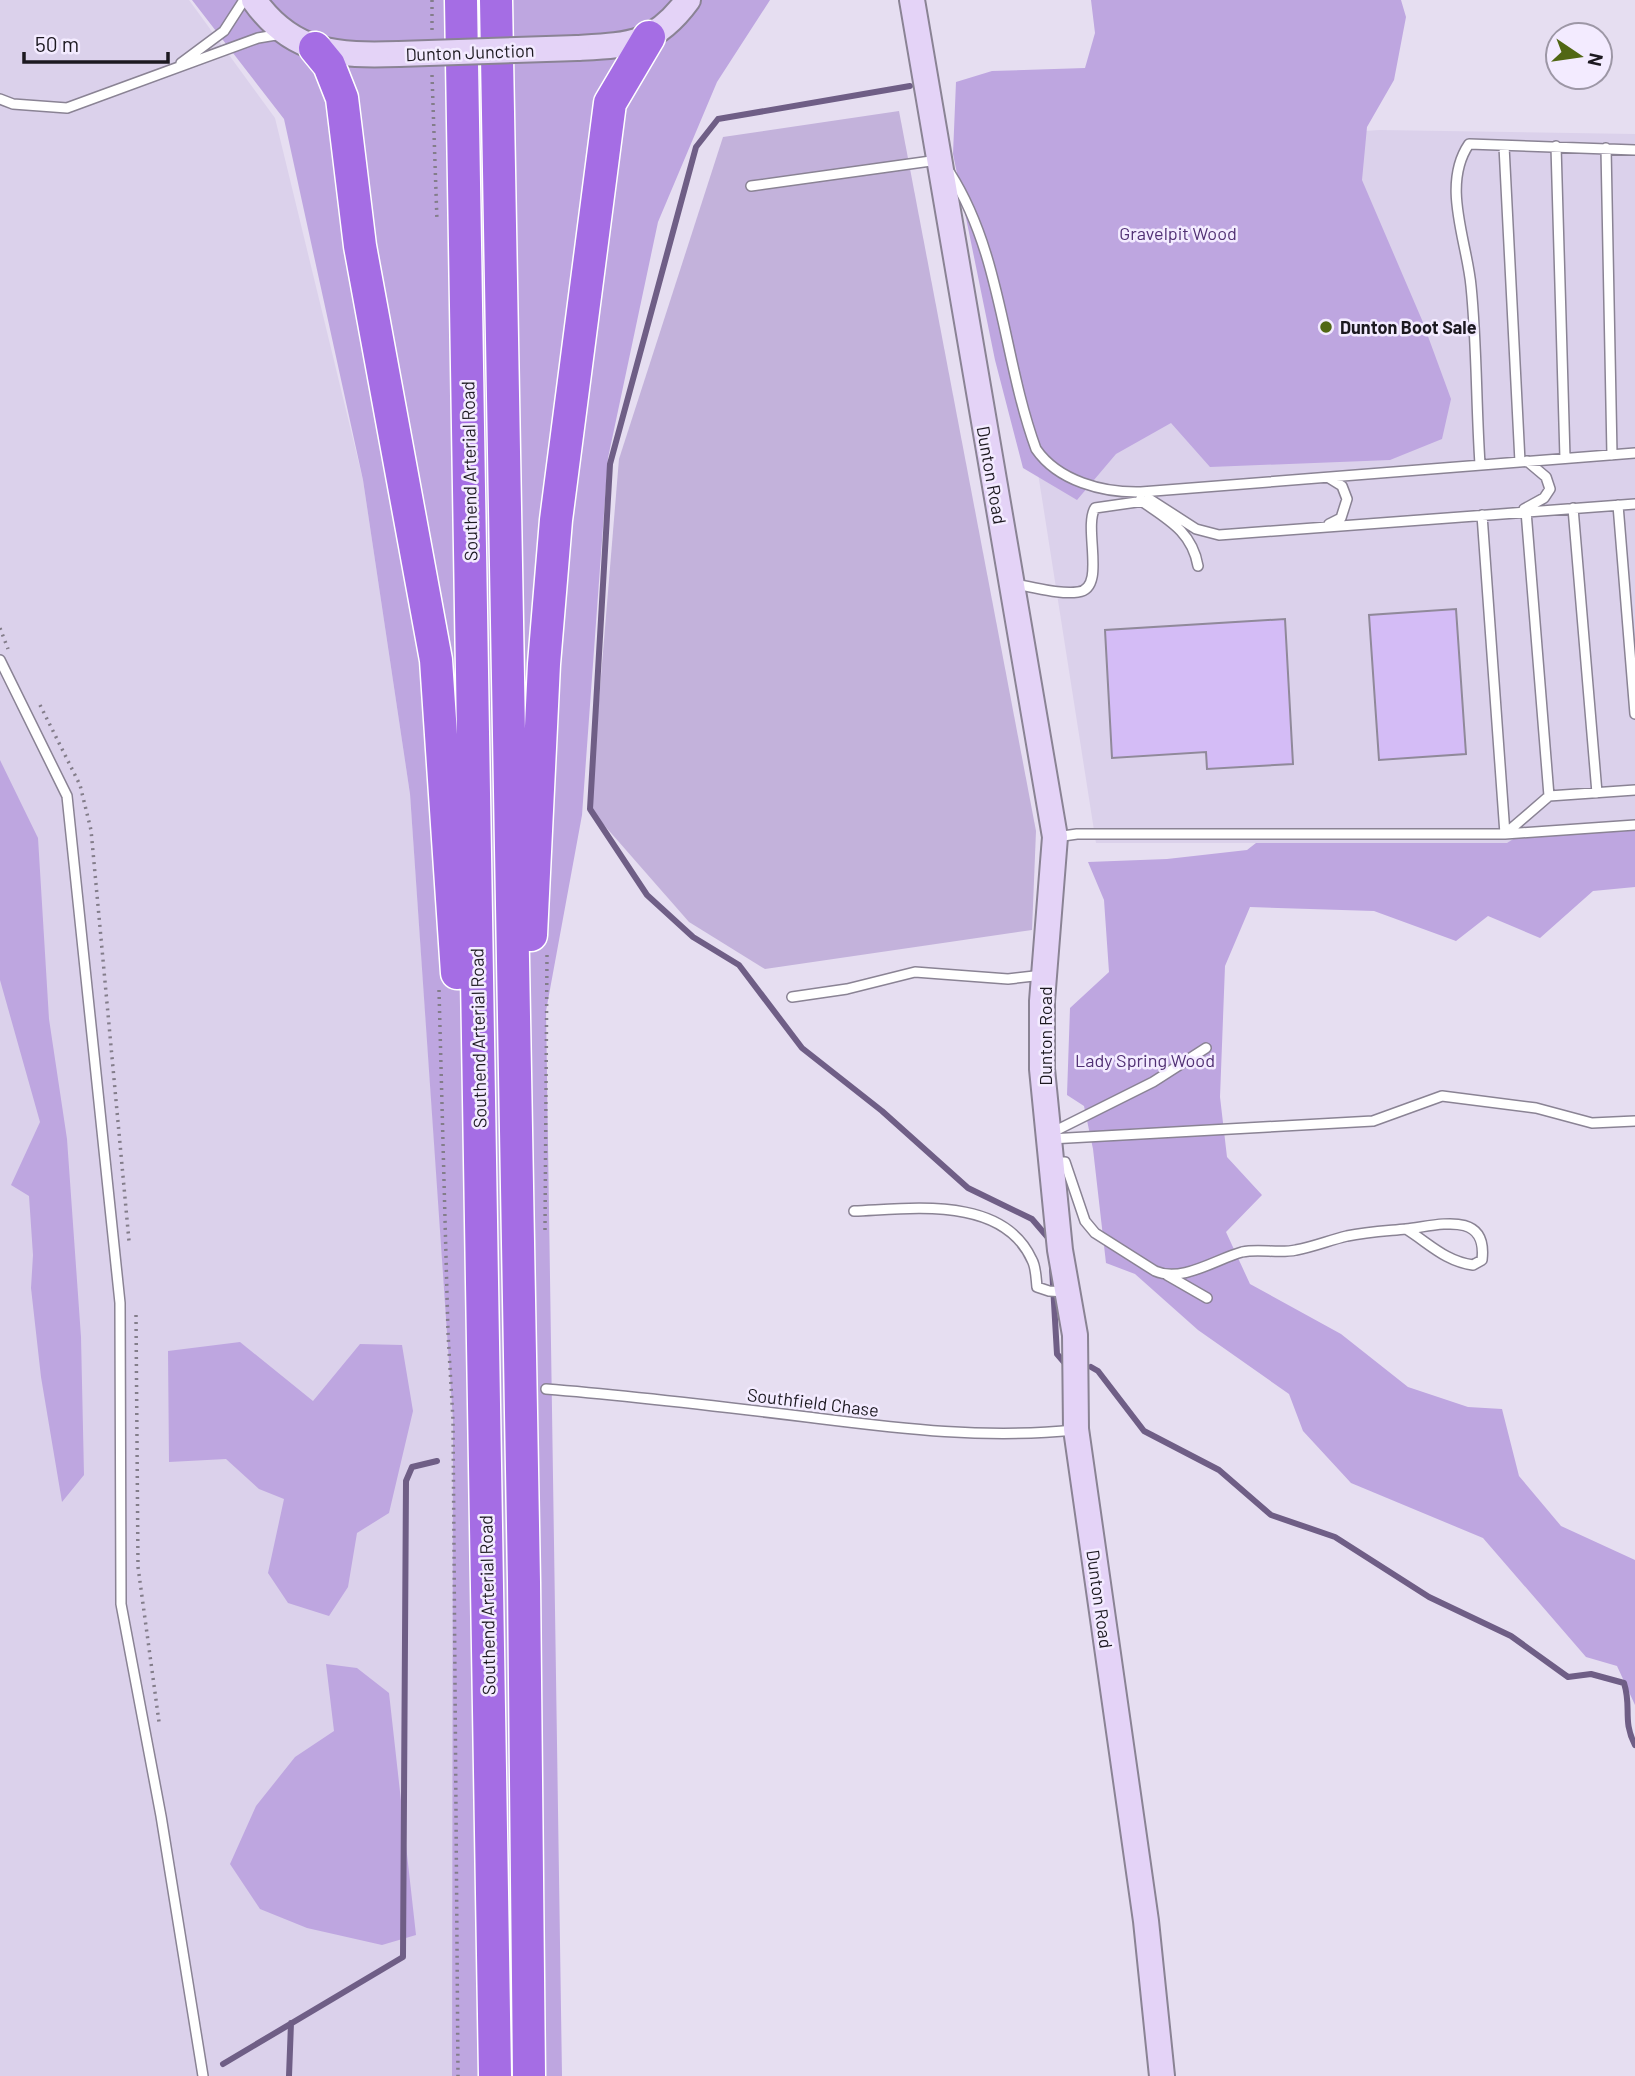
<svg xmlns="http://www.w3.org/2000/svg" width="1635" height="2076" font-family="Barlow,sans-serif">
  <rect width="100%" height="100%" fill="#e6def1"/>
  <path fill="#dbd1eb" d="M 0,0 L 189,0 L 275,118 L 363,480 L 410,794 L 453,1409 L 454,2076 L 0,2076 Z
    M 1380,130 L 1635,134 L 1635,843 L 1096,843 L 988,154 Z"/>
  <path fill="#c3b2db" d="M 899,111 L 1036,831 L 1032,930 L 765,969 L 689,922 L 590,809 L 619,459 L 723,137 Z"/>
  <path fill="#bea6e0" d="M 192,0 L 770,0 L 717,82 L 658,222 L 608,458 L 582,815 L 546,1011 L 562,2076 L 452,2076 L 453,1420 L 410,794 L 363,480 L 284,119 Z
    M 1091,0 L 1401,0 L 1406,17 L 1394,80 L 1367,127 L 1362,180 L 1422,320 L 1451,399 L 1442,439 L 1390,460 L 1210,467 L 1171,423 L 1116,454 L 1077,500 L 1023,468 L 995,360 L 953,154 L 956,82 L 992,71 L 1085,68 L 1095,33 Z
    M 0,760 L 38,838 L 49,1019 L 67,1139 L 81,1337 L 84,1475 L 62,1502 L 41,1377 L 31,1288 L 33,1255 L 29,1196 L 11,1185 L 40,1122 L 0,980 Z
    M 1635,826 L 1635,887 L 1593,891 L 1540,938 L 1488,916 L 1456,941 L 1374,911 L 1250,907 L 1225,966 L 1220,1097 L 1227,1157 L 1262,1195 L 1226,1232 L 1250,1284 L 1341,1334 L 1408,1387 L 1468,1407 L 1502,1409 L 1519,1476 L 1561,1526 L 1635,1560 L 1635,1705 L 1617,1666 L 1586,1657 L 1483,1538 L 1351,1483 L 1303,1431 L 1289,1394 L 1198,1330 L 1135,1274 L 1106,1263 L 1093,1149 L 1084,1106 L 1067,1095 L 1070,1008 L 1109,972 L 1104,900 L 1088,862 L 1167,859 L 1247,850 L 1256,843 L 1507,843 L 1523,833 Z
    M 240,1342 L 313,1401 L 360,1344 L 402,1345 L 413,1411 L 389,1513 L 357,1533 L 348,1587 L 329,1616 L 288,1603 L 268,1573 L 284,1499 L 259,1489 L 226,1459 L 169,1462 L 168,1351 Z
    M 326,1664 L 357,1668 L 389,1693 L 416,1935 L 382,1945 L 307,1928 L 260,1909 L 230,1864 L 256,1806 L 295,1757 L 334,1731 Z"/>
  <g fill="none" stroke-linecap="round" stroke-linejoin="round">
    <path stroke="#6f5e86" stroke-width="6" d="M 910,86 L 718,119 L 696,147 L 610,464 L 590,809 L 647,895 L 693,937 L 739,965 L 802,1048 L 882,1111 L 968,1188 L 1032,1219 L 1050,1240
      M 1052,1268 L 1057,1354 L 1069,1368
      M 1091,1367 L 1098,1371 L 1144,1431 L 1219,1470 L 1271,1515 L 1335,1537 L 1429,1597 L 1511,1636 L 1568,1677 L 1591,1674 L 1624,1683 C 1632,1708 1622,1720 1635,1745
      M 223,2064 L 403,1957 L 406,1481 L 412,1467 L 437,1461
      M 289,2076 L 291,2023"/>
  </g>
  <path fill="#d4bcf6" stroke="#90899a" stroke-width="2" d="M 1456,609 L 1466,754 L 1379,760 L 1369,615 Z
    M 1285,619 L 1293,764 L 1207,769 L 1206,752 L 1112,758 L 1105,630 Z"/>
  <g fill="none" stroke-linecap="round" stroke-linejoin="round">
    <defs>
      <path id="lane" d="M 181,63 L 224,31 L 244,0
        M 0,99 L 13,104 L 67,108 L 258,38 L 282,34
        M 1504,146 L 1520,462
        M 1556,146 L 1565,458
        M 1606,148 L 1612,455
        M 950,173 C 1002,255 1003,359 1036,449 C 1058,481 1103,493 1141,492 L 1635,453
        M 751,186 L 938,160
        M 1480,464 C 1476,405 1477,345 1471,286 C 1467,241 1441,185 1469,144 L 1635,150
        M 1140,500 C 1167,519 1192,531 1198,566
        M 1618,505 L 1635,714
        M 1573,508 L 1597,793
        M 1524,509 L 1544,498 L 1550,489 L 1546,477 L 1527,461
        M 1526,511 L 1549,796
        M 1482,515 L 1505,834
        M 1329,524 L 1341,518 L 1347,499 L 1342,486 L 1329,478
        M 1012,584 C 1032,586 1058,595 1078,592 C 1107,589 1083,528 1095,508 L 1151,500 L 1196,529 L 1219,535 L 1635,504
        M 0,660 L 67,796 L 120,1303 L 121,1604 L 161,1816 L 203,2076
        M 1505,834 L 1549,796 L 1635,790
        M 1056,837 L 1077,834 L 1505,834 L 1635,825
        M 792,997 L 847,989 L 915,972 L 1008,979 L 1043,975
        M 1051,1133 L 1153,1082 L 1206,1048
        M 1050,1139 L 1373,1121 L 1442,1096 L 1536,1108 L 1592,1123 L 1635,1121
        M 1052,1162 L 1065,1162 L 1085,1221 L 1095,1233 L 1155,1271 C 1182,1283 1216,1259 1242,1252 C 1260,1248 1278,1254 1296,1250 C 1313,1247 1330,1240 1347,1236 C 1367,1232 1386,1231 1406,1229 C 1436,1226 1488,1209 1482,1260 L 1473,1265 C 1445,1261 1430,1244 1406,1229
        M 854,1211 C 911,1209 1003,1195 1032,1260 C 1036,1267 1036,1278 1037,1287 L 1049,1291 L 1066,1292
        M 1167,1275 L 1207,1298
        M 546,1389 C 636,1396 725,1407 815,1418 C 903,1429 987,1439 1074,1430"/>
      <path id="secondary" d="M 254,0 C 292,54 337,56 399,54
        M 912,0 L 1055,837 L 1042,1001 L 1042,1069 L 1060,1250 L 1075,1335 L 1076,1429 L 1146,1921 L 1162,2076
        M 577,48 C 630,45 655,45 688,0"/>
      <path id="highway" d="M 461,0 L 495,2076
        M 496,0 L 524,1582 L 529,2076
        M 315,48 L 329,65 L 342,98 L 360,246 L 436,660 L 457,973
        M 531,935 L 544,664 L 556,520 L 610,103 L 649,37"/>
    </defs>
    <use href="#lane" stroke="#8a8394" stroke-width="12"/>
    <use href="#secondary" stroke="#8a8394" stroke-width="28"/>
    <use href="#highway" stroke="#fff" stroke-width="35"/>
    <path stroke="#837d8a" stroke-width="3.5" stroke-dasharray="2 5" stroke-linecap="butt" d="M 432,0 L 432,32
      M 432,75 L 437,221
      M 0,628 L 8,649
      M 40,705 L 80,785 L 91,830 L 129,1241
      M 439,990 L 448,1333 L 453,1420 L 458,2076
      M 545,1230 L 547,955
      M 136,1315 L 138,1567 L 159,1722"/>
    <use href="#lane" stroke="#fff" stroke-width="9"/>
    <use href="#secondary" stroke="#e4d3f7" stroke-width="24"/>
    <use href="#highway" stroke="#a56de4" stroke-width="32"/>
    <defs>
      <path id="secondary-bridge" d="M 399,54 L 577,48"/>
    </defs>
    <use href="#secondary-bridge" stroke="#8a8394" stroke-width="28" stroke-linecap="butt"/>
    <use href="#secondary-bridge" stroke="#e4d3f7" stroke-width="24"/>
  </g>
  <circle fill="#516714" stroke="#f3ebff" stroke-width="2.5" cx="1326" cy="327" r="7"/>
  <g text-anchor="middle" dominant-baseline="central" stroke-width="5" stroke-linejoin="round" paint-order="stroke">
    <g font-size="18" fill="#1c1920" stroke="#f3ebff">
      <text transform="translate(470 52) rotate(-2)">Dunton Junction</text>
      <text transform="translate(469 471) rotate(-91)">Southend Arterial Road</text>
      <text transform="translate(992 475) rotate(80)">Dunton Road</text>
      <text transform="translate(1045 1036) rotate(-90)">Dunton Road</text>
      <text transform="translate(478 1038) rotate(-91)">Southend Arterial Road</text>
      <text transform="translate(813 1402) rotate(7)">Southfield Chase</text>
      <text transform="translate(1100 1599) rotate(82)">Dunton Road</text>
      <text transform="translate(487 1605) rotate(-91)">Southend Arterial Road</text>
    </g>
    <g font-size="18" fill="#513074" stroke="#f3ebff">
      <text x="1178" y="233">Gravelpit Wood</text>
      <text x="1145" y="1060">Lady Spring Wood</text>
    </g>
    <g font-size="18" font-weight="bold" fill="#1c1920" stroke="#f3ebff" text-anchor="start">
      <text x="1340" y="327">Dunton Boot Sale</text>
    </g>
  </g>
  <g transform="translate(1579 56) rotate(103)"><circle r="33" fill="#f3ebff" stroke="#9d97a6" stroke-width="2"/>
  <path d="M0-5L12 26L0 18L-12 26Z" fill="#516714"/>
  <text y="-10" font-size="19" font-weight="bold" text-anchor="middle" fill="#1c1920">N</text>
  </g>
  <path d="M24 52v10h144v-10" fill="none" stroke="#1c1920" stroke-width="3.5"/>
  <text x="35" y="52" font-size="21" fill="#1c1920" stroke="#f3ebff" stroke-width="5" paint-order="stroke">50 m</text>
</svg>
